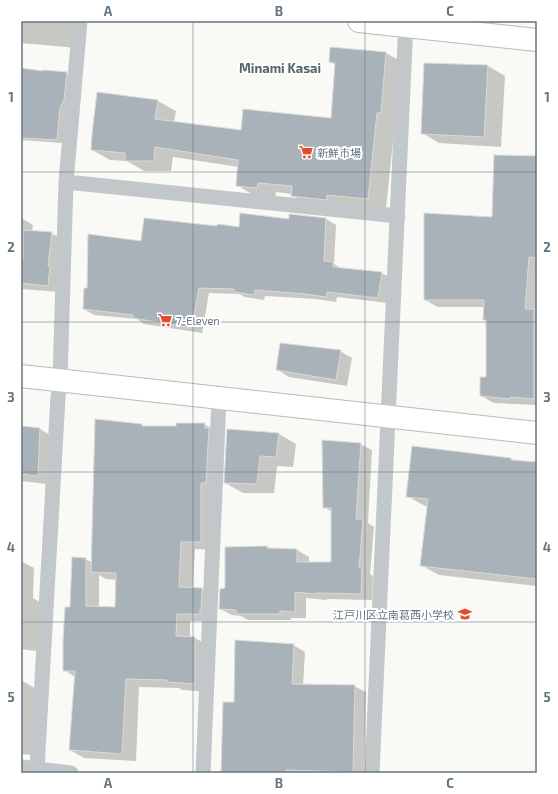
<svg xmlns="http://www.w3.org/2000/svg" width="558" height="794" font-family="'Exo 2','Noto Sans JP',sans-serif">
  <rect width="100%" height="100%" fill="#f9f9f6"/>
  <path fill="#0003" fill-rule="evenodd" d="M 21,21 L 80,21 L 77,48 L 21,43 Z
    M 331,48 L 386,53 L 404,63 L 395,123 L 386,208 L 310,206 L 292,195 L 292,194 L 276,192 L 275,198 L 255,196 L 237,185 L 239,167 L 173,157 L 171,171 L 144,171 L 127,161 L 110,160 L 92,150 L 158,101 L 176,111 L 174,122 L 242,131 L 331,119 L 336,65 L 330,62 Z
    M 488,66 L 505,76 L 501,147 L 439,143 L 422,133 Z
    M 21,70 L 66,73 L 72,76 L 62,143 L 21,140 Z
    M 537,157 L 537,405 L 494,403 L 481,396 L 487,378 L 487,321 L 484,320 L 485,307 L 438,307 L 425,300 L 492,218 Z
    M 21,218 L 33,225 L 32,232 L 51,233 L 64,240 L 60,292 L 21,289 Z
    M 326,219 L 336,225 L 334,264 L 343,269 L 381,273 L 392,278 L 388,303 L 337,297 L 336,302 L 316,299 L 265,296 L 264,300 L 245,297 L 239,294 L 209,293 L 202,333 L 144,324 L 137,319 L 94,315 L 84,309 L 88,289 L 142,242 L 218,227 L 239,228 L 289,220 Z
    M 340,351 L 352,358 L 347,386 L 289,377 L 278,370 Z
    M 204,424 L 218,432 L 214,550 L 195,549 L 193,589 L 202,589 L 216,597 L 214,621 L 190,621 L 190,638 L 195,638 L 209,646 L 208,692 L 182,690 L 179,688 L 139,687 L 136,761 L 84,758 L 70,750 L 75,677 L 64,670 L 71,608 L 85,559 L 93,563 L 142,425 L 145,427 L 177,427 ZM 99,575 L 106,579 L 117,580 L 116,608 L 99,607 Z
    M 21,427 L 40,429 L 57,439 L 55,485 L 21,481 Z
    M 279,434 L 296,444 L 293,467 L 277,466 L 274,493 L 243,493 L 225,483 Z
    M 360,444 L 372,450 L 368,523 L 374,527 L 370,574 L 373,576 L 372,600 L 327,599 L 327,600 L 306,598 L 306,618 L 291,618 L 291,620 L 248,620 L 241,616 L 232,615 L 220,609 L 226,588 L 226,548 L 267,547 L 271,549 L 297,550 L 309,557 L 309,563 L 332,563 L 332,512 L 324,507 Z
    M 511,459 L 515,461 L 537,463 L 537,586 L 439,575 L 421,565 L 428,506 L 425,506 L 407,496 Z
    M 21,561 L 34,568 L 33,598 L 46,606 L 44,652 L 21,649 Z
    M 293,645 L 305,652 L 303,685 L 354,686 L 366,692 L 364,773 L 224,773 L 235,703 Z
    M 21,680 L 41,692 L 34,755 L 21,754 Z"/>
  <path fill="#a9b2b8" stroke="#dbdad9" d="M 330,47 L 386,52 L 381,113 L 377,113 L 368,199 L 327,195 L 327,200 L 291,196 L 292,186 L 258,183 L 257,188 L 236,186 L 238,160 L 155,147 L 154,161 L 125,161 L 125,153 L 91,150 L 92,134 L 97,92 L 158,100 L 155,119 L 241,130 L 243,109 L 331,118 L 335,63 L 329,62 Z
    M 424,63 L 488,65 L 484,137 L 421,134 Z
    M 21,68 L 43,71 L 43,70 L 67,72 L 64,100 L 60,108 L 57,140 L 21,138 Z
    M 494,155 L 537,156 L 537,258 L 529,257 L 525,309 L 534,309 L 534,399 L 511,397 L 510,399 L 480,396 L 480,377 L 486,377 L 486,320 L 483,320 L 484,300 L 424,300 L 424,213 L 492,217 Z
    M 240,213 L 289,219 L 289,214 L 326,218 L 324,261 L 333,262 L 333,267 L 382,272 L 378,298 L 327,292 L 326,297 L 305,294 L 255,290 L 254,295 L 234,292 L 234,289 L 199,288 L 192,328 L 133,318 L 133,315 L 83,309 L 84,288 L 87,288 L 88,234 L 141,241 L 144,218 L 217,226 L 217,224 L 239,227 Z
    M 23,230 L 52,232 L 48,266 L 50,266 L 48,286 L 21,283 L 21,260 L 23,260 Z
    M 280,343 L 341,350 L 336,380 L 276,370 Z
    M 95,419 L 142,424 L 142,426 L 176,426 L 176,423 L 205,423 L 205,428 L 209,428 L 206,483 L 201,483 L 201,542 L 181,542 L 179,587 L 202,588 L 201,609 L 200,609 L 200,614 L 177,614 L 176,636 L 195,637 L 195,684 L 167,682 L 167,680 L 126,679 L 122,754 L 69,750 L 75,671 L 63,671 L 63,641 L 65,607 L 70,607 L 72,557 L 86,558 L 86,606 L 115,607 L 116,573 L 91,572 Z
    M 21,426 L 40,428 L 38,476 L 21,474 Z
    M 227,429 L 279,433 L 276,457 L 260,456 L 257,484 L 224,483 Z
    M 322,440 L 361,443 L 356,519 L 363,519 L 359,568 L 362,568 L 361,594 L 316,593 L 316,594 L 295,592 L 295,612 L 280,611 L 280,614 L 236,614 L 236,610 L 219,609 L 220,589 L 225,588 L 225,547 L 267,546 L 267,548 L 297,549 L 297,562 L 331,562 L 331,508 L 323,508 Z
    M 412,446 L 511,458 L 511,460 L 537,462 L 537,579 L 420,566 L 428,499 L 406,497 Z
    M 235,640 L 294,644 L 292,684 L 355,685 L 353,772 L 286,770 L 286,773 L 221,773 L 223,702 L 234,702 Z"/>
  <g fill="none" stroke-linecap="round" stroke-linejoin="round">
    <defs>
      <path id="secondary" d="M 359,21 L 537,40
        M 21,376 L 537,433"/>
    </defs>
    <use href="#secondary" stroke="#b5bbbf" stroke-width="24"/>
    <path stroke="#c2c7ca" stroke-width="15" d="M 66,182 L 398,216
      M 21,767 L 71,773
      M 37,769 L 58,397 L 60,380 L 66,182 L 80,21
      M 203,773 L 219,398
      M 372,773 L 406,21"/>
    <use href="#secondary" stroke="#fff" stroke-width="22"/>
  </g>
  <path fill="none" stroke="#647681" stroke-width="1" stroke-opacity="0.55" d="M 193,21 L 193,773M 365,21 L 365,773M 21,172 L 537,172M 21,322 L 537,322M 21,472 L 537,472M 21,622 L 537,622"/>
  <defs>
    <symbol id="supermarket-bare" viewBox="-9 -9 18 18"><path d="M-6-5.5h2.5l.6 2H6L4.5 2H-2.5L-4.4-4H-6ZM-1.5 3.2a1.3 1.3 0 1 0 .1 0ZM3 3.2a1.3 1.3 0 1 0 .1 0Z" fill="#e14d2f" stroke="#fff" stroke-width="2.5" paint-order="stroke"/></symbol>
    <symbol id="school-bare" viewBox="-9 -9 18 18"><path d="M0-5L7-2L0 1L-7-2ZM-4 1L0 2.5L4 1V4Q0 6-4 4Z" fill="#e14d2f" stroke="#fff" stroke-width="2.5" paint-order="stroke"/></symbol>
  </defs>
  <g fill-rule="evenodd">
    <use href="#supermarket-bare" x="296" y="142" width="20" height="20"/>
    <use href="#supermarket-bare" x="155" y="310" width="20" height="20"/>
    <use href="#school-bare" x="455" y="604" width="20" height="20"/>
  </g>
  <g text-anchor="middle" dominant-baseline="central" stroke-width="4" stroke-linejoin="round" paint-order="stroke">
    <g font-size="11" fill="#647681" stroke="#fff" text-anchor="start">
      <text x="317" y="152">新鮮市場</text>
      <text x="176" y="320">7-Eleven</text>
      <text x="454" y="614" text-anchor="end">江戸川区立南葛西小学校</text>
    </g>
    <g font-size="13" font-weight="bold" fill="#56646c" stroke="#fff">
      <text x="280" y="68">Minami Kasai</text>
    </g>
  </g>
  <rect width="558" height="794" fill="none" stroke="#ffffff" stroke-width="44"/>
  <rect x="22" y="22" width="514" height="750" fill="none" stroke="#647681" stroke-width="1.5"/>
  <g font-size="13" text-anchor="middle" font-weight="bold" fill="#647681">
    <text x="108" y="16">A</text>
    <text x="279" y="16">B</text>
    <text x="450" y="16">C</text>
    <text x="11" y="102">1</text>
    <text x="547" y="102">1</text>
    <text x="11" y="252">2</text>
    <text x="547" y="252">2</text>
    <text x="11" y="402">3</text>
    <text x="547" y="402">3</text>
    <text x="11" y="552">4</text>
    <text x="547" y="552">4</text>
    <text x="11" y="702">5</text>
    <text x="547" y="702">5</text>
    <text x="108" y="788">A</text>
    <text x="279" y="788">B</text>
    <text x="450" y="788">C</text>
  </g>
</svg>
